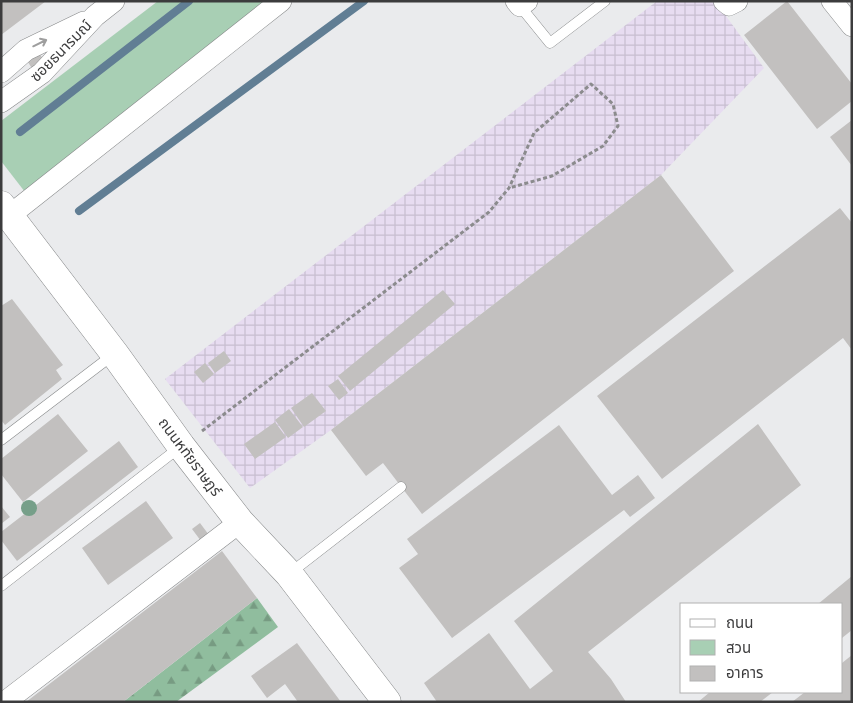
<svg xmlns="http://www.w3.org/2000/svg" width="853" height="703" font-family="Rubik,'Noto Sans Thai',sans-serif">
  <defs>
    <pattern id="industrial-grid" width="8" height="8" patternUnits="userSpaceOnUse" patternTransform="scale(1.25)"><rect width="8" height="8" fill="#e7dcf1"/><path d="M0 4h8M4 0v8" fill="none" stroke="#c7bed0"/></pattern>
    <pattern id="forest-firs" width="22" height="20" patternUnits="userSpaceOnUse" patternTransform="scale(1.25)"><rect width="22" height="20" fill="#90bd9e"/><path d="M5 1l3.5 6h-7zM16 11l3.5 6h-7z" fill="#779b82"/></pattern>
  </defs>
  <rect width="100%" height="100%" fill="#eaebed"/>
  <path fill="url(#industrial-grid)" d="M 657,1 L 715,1 L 764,68 L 661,175 L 331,430 L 250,488 L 165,379 Z"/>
  <path fill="#a8cfb4" d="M 158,1 L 278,1 L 25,192 L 1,161 L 1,121 Z"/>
  <path fill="url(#forest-firs)" d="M 257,598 L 278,627 L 176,702 L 123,702 Z"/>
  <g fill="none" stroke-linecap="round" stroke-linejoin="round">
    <path stroke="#617e94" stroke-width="8" d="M 20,132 L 189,1
      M 79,211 L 364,1"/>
  </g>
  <path fill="#c2c0bf" d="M 1,1 L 46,1 L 1,35 Z
    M 787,1 L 852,84 L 852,101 L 817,129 L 744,35 Z
    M 37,51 L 45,61 L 33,70 L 26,59 Z
    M 852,120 L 852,166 L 830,137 Z
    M 661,175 L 734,271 L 422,514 L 383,463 L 366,476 L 331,430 Z
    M 840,208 L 852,223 L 852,350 L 843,338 L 662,479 L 597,396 Z
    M 443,290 L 455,304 L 350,391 L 338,376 Z
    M 12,299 L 63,365 L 56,370 L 62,379 L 5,425 L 1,420 L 1,306 Z
    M 224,351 L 231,361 L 215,373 L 208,363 Z
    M 205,363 L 214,374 L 203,383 L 194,372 Z
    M 338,379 L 348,393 L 339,400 L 328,386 Z
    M 312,393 L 326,411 L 304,427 L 291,408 Z
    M 289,409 L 303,427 L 288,438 L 275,420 Z
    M 58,414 L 88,451 L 23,502 L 1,474 L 1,459 Z
    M 275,422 L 286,437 L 255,459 L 244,444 Z
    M 758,424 L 801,485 L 588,652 L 611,679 L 626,702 L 437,702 L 424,683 L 489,633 L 530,689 L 553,671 L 514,621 Z
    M 559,425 L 612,495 L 638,475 L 655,498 L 630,517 L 624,510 L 452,638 L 399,568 L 418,554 L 407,539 Z
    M 119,441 L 138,467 L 17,561 L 1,540 L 1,532 Z
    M 146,501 L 173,538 L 108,585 L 82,548 Z
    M 1,506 L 10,517 L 1,524 Z
    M 200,523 L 209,535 L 201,541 L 192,529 Z
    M 222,551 L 257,598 L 123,702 L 26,702 Z
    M 852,576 L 852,630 L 842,638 L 842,604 L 818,604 Z
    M 297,643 L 341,702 L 298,702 L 285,684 L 267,698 L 251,676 Z
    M 852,655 L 852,702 L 792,702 L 805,692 L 842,692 L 842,663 Z
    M 710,692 L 773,692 L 760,702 L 698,702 Z"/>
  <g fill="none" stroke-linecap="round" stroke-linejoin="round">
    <defs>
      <path id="service" d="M 520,6 L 550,43 L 605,1
        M 1,440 L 114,354
        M 289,574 L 401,487
        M 1,586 L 180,447"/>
      <path id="minor" d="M 516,1 L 520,6 L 527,1
        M 724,1 L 729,5 L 737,1
        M 832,1 L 852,26
        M 1,72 L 26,50 L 84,22
        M 1,102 L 42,73 L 95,16 L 114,1
        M 9,216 L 281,1
        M 5,702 L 240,522"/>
      <path id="secondary" d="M 1,205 L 114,353 L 181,446 L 240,522 L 289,574 L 387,702"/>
    </defs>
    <use href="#service" stroke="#87898a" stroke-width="11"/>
    <use href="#minor" stroke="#87898a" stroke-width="22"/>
    <use href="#secondary" stroke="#87898a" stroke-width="29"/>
    <path stroke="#8b8b8d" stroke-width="3" stroke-dasharray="4 2.5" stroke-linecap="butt" d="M 202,431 L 489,212 L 509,188 L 534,133 L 591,84 L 613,104 L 618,126 L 603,146 L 552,176 L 509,188"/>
    <use href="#service" stroke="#fff" stroke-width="10"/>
    <use href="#minor" stroke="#fff" stroke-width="21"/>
    <use href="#secondary" stroke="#fff" stroke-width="28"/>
  </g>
  <circle fill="#769f89" cx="29" cy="508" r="8"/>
  <defs><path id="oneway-shaft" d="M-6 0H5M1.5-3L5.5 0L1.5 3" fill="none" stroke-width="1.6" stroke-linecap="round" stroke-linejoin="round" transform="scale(1.25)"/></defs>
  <use stroke="#9e9e9e" href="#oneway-shaft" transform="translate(40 43) rotate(-26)"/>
  <g text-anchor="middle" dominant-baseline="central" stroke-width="5" stroke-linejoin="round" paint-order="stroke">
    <g font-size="15" fill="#3c3c3d" stroke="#fff">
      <text transform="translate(61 51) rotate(-45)">ซอยธนารมณ์</text>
      <text transform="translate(190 457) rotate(53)">ถนนหทัยราษฎร์</text>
    </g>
  </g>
  <rect width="853" height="703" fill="none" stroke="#3c3c3d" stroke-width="5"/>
  <rect x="680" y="603" width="162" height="90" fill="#ffffff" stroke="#b1b1b1"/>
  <rect x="690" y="619" width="25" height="8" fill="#ffffff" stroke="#b1b1b1"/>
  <text x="726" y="628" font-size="15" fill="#3c3c3d">ถนน</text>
  <rect x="690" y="640" width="25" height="15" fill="#a8cfb4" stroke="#b1b1b1"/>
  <text x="726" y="653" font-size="15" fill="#3c3c3d">สวน</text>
  <rect x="690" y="666" width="25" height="15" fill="#c2c0bf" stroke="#b1b1b1"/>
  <text x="726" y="678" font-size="15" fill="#3c3c3d">อาคาร</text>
</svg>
